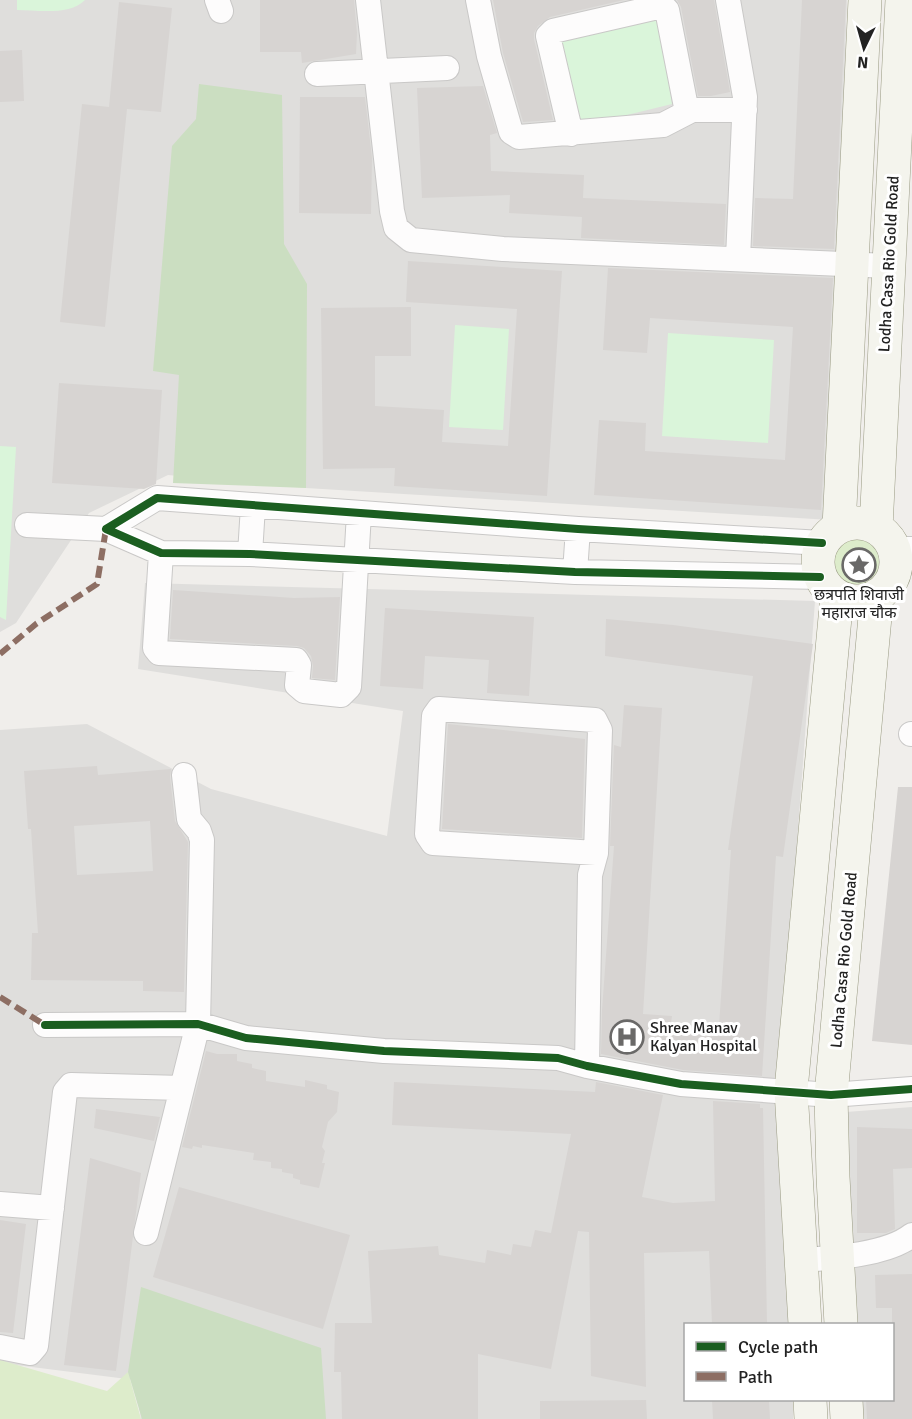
<svg xmlns="http://www.w3.org/2000/svg" width="912" height="1419" font-family="Signika,'Noto Sans Devanagari',sans-serif">
  <rect width="100%" height="100%" fill="#f0eeeb"/>
  <path fill="#dfdedc" d="M 0,0 L 847,0 L 830,520 L 306,488 L 168,475 L 89,513 L 16,623 L 0,632 Z
    M 145,583 L 815,601 L 782,1044 L 790,1324 L 686,1324 L 686,1400 L 793,1400 L 793,1419 L 141,1419 L 135,1380 L 0,1363 L 0,730 L 87,724 L 211,789 L 387,836 L 403,711 L 138,669 Z
    M 912,1107 L 912,1419 L 861,1419 L 860,1400 L 892,1400 L 892,1324 L 856,1324 L 846,1112 Z"/>
  <path fill="#ddeccb" d="M833 562a23 23 0 1 1 46 0a23 23 0 1 1-46 0Z
    M 0,1360 L 107,1391 L 128,1372 L 141,1419 L 0,1419 Z"/>
  <path fill="#cbdec1" d="M 199,84 L 282,95 L 284,244 L 307,284 L 306,488 L 173,483 L 179,375 L 153,371 L 172,146 L 196,119 Z
    M 141,1287 L 321,1348 L 326,1419 L 142,1419 L 128,1372 Z"/>
  <path fill="#daf5da" d="M 17,0 L 85,0 C 70,16 37,10 17,10 Z
    M 658,13 L 672,104 L 578,127 L 554,37 Z
    M 455,325 L 509,329 L 503,430 L 449,427 Z
    M 668,333 L 774,340 L 768,443 L 662,436 Z
    M 0,446 L 16,447 L 6,620 L 0,617 Z"/>
  <path fill="#d7d4d2" fill-rule="evenodd" d="M 260,0 L 354,0 L 357,33 L 356,54 L 302,63 L 301,52 L 260,52 Z
    M 493,0 L 624,0 L 550,17 L 538,26 L 534,33 L 534,39 L 553,120 L 523,122 L 503,53 Z
    M 677,0 L 714,0 L 730,92 L 711,96 L 698,96 L 681,7 Z
    M 802,0 L 846,0 L 834,249 L 753,246 L 755,198 L 793,199 Z
    M 119,2 L 172,8 L 161,112 L 127,109 L 105,327 L 60,322 L 82,104 L 109,107 Z
    M 22,50 L 24,101 L 0,102 L 0,51 Z
    M 483,86 L 497,133 L 490,135 L 491,171 L 584,175 L 583,198 L 726,204 L 724,245 L 581,238 L 582,217 L 509,213 L 510,195 L 422,198 L 417,88 Z
    M 300,97 L 365,97 L 372,158 L 371,214 L 299,213 Z
    M 408,261 L 562,271 L 547,496 L 394,486 L 395,468 L 323,469 L 321,308 L 411,307 L 411,356 L 375,356 L 375,406 L 444,410 L 442,442 L 508,446 L 517,309 L 406,302 Z
    M 608,268 L 833,278 L 821,510 L 594,495 L 599,420 L 646,423 L 645,451 L 785,460 L 793,327 L 650,318 L 647,353 L 603,350 Z
    M 59,383 L 162,390 L 156,484 L 144,489 L 52,483 Z
    M 173,590 L 294,598 L 340,597 L 335,680 L 312,678 L 313,666 L 311,656 L 304,648 L 297,646 L 170,639 Z
    M 385,608 L 534,617 L 529,696 L 487,693 L 489,660 L 425,656 L 423,689 L 380,686 Z
    M 606,619 L 673,625 L 813,644 L 783,857 L 776,856 L 762,1076 L 683,1070 L 601,1054 L 602,1010 L 614,846 L 610,846 L 614,745 L 621,747 L 624,705 L 662,708 L 643,1014 L 672,1016 L 671,1023 L 719,1026 L 731,850 L 728,850 L 753,676 L 605,656 Z
    M 448,724 L 585,739 L 582,838 L 442,829 Z
    M 97,766 L 98,775 L 171,769 L 170,777 L 175,821 L 188,842 L 184,992 L 143,991 L 143,981 L 31,980 L 32,933 L 38,933 L 31,829 L 28,829 L 24,771 ZM 150,821 L 153,871 L 77,875 L 74,826 Z
    M 898,787 L 912,787 L 912,1045 L 872,1041 Z
    M 206,1051 L 217,1054 L 237,1054 L 237,1061 L 252,1064 L 252,1068 L 266,1071 L 266,1081 L 305,1087 L 305,1080 L 327,1085 L 327,1089 L 339,1092 L 337,1112 L 328,1122 L 322,1147 L 325,1151 L 322,1163 L 325,1163 L 319,1188 L 300,1184 L 300,1180 L 293,1178 L 293,1174 L 282,1172 L 282,1169 L 271,1168 L 271,1162 L 253,1160 L 254,1153 L 202,1145 L 202,1148 L 193,1146 L 192,1149 L 182,1147 Z
    M 394,1082 L 595,1092 L 596,1082 L 663,1095 L 642,1197 L 673,1203 L 715,1201 L 713,1101 L 760,1104 L 760,1108 L 763,1108 L 767,1324 L 712,1324 L 709,1251 L 644,1253 L 646,1387 L 591,1376 L 589,1232 L 578,1231 L 551,1369 L 478,1354 L 478,1419 L 342,1419 L 341,1372 L 334,1372 L 335,1323 L 372,1323 L 368,1251 L 438,1246 L 439,1255 L 485,1263 L 487,1250 L 511,1255 L 513,1244 L 531,1247 L 535,1230 L 551,1233 L 571,1134 L 392,1125 Z
    M 96,1109 L 160,1117 L 154,1141 L 94,1128 Z
    M 857,1127 L 912,1129 L 912,1168 L 893,1169 L 895,1229 L 886,1233 L 857,1233 Z
    M 90,1158 L 141,1173 L 116,1371 L 64,1365 Z
    M 179,1187 L 350,1235 L 323,1329 L 153,1277 Z
    M 0,1220 L 26,1224 L 13,1333 L 0,1332 Z
    M 912,1274 L 912,1419 L 867,1419 L 866,1400 L 892,1400 L 892,1308 L 876,1308 L 875,1275 Z
    M 646,1400 L 647,1419 L 540,1419 L 540,1401 Z
    M 712,1400 L 769,1400 L 770,1419 L 713,1419 Z"/>
  <g fill="none" stroke-linecap="round" stroke-linejoin="round">
    <defs>
      <path id="street" d="M 217,0 L 221,11
        M 368,0 L 392,211 L 396,228 L 411,240 L 503,249 L 888,266
        M 478,0 L 489,56 L 511,132 L 519,137 L 663,125 L 692,110 L 745,110
        M 728,0 L 745,97 L 738,259
        M 317,74 L 447,68
        M 571,134 L 548,36 L 553,31 L 662,6 L 667,10 L 687,112
        M 27,525 L 106,529
        M 893,549 L 912,549
        M 161,553 L 155,648 L 159,653 L 296,660 L 299,665 L 297,685 L 304,691 L 341,695 L 349,687 L 359,513
        M 250,554 L 253,506
        M 575,572 L 578,529
        M 820,577 L 575,572 L 250,554 L 161,553 L 106,529 L 157,498 L 578,529 L 822,543
        M 911,734 L 912,734
        M 45,1025 L 198,1024 L 246,1038 L 384,1051 L 558,1058 L 587,1066 L 681,1084 L 831,1095 L 912,1089
        M 587,1066 L 590,875 L 596,853 L 600,730 L 595,720 L 439,709 L 434,716 L 427,834 L 433,843 L 596,853
        M 0,1204 L 52,1208
        M 146,1233 L 198,1024 L 202,840 L 199,831 L 189,819 L 184,775
        M 801,1260 C 832,1258 887,1255 912,1235
        M 0,1347 L 30,1353 L 36,1346 L 65,1092 L 71,1085 L 182,1088"/>
      <path id="secondary" d="M818 562a39 39 0 1 1 78 0a39 39 0 1 1-78 0Z
        M 839,527 L 865,0
        M 876,528 L 902,0
        M 805,1324 L 791,1090 L 837,596
        M 841,1324 L 833,1177 L 831,1095 L 877,595
        M 810,1400 L 811,1419
        M 846,1400 L 847,1419"/>
    </defs>
    <use href="#street" stroke="#c9c8c7" stroke-width="26"/>
    <use href="#secondary" stroke="#999a82" stroke-width="34"/>
    <use href="#street" stroke="#fdfcfc" stroke-width="24"/>
    <use href="#secondary" stroke="#f4f4ed" stroke-width="33"/>
    <path stroke="#8d6e63" stroke-width="6" stroke-dasharray="12 6" stroke-linecap="butt" d="M 0,654 L 36,624 L 97,584 L 106,529
      M 0,997 L 45,1025"/>
    <defs>
      <path id="cycleway" d="M 820,577 L 575,572 L 250,554 L 161,553 L 106,529 L 157,498 L 578,529 L 822,543
        M 45,1025 L 198,1024 L 246,1038 L 384,1051 L 558,1058 L 587,1066 L 681,1084 L 831,1095 L 912,1089"/>
    </defs>
    <use href="#cycleway" stroke="#fff" stroke-width="11"/>
    <use href="#cycleway" stroke="#1b5e20" stroke-width="8"/>
  </g>
  <defs>
    <symbol id="sight-ring" viewBox="-11 -11 22 22"><circle r="9.5" fill="#fff" stroke="#6a6968" stroke-width="1.5"/><path d="M0-6L1.8-2.2L6-1.7L2.9 1.2L3.7 5.4L0 3.3L-3.7 5.4L-2.9 1.2L-6-1.7L-1.8-2.2Z" fill="#6a6968"/></symbol>
    <symbol id="hospital-ring" viewBox="-11 -11 22 22"><circle r="9.5" fill="#fff" stroke="#6a6968" stroke-width="1.5"/><path d="M-5-5h3v3.5h4V-5h3V5h-3V1.5h-4V5h-3Z" fill="#6a6968"/></symbol>
  </defs>
  <g fill-rule="evenodd">
    <use href="#sight-ring" x="840" y="546" width="38" height="38"/>
    <use href="#hospital-ring" x="608" y="1018" width="38" height="38"/>
  </g>
  <g text-anchor="middle" dominant-baseline="central" stroke-width="6" stroke-linejoin="round" paint-order="stroke">
    <g font-size="16" fill="#222" stroke="#fff">
      <text transform="translate(889 264) rotate(-87)">Lodha Casa Rio Gold Road</text>
      <text transform="translate(844 960) rotate(-85)">Lodha Casa Rio Gold Road</text>
    </g>
    <g font-size="16" fill="#222" stroke="#fff">
      <text x="859" y="595">छत्रपति शिवाजी<tspan x="859" dy="18">महाराज चौक</tspan></text>
      <text x="650" y="1028" text-anchor="start">Shree Manav<tspan x="650" dy="18">Kalyan Hospital</tspan></text>
    </g>
  </g>
  <rect x="684" y="1323" width="210" height="78" fill="#ffffff" stroke="#a7a7a7" stroke-width="1.5"/>
  <rect x="696" y="1342" width="30" height="9" fill="#1b5e20" stroke="#a7a7a7" stroke-width="1.5"/>
  <text x="738" y="1353" font-size="18" fill="#222222">Cycle path</text>
  <rect x="696" y="1372" width="30" height="9" fill="#8d6e63" stroke="#a7a7a7" stroke-width="1.5"/>
  <text x="738" y="1383" font-size="18" fill="#222222">Path</text>
  <g transform="translate(864 48) rotate(185)" stroke="#ffffff" stroke-width="4.5" paint-order="stroke">
  <path d="M0-4.5L10 22L0 15L-10 22Z" fill="#222222"/>
  <text y="-9" font-size="16" font-weight="bold" text-anchor="middle" fill="#222222">N</text>
  </g>
</svg>
